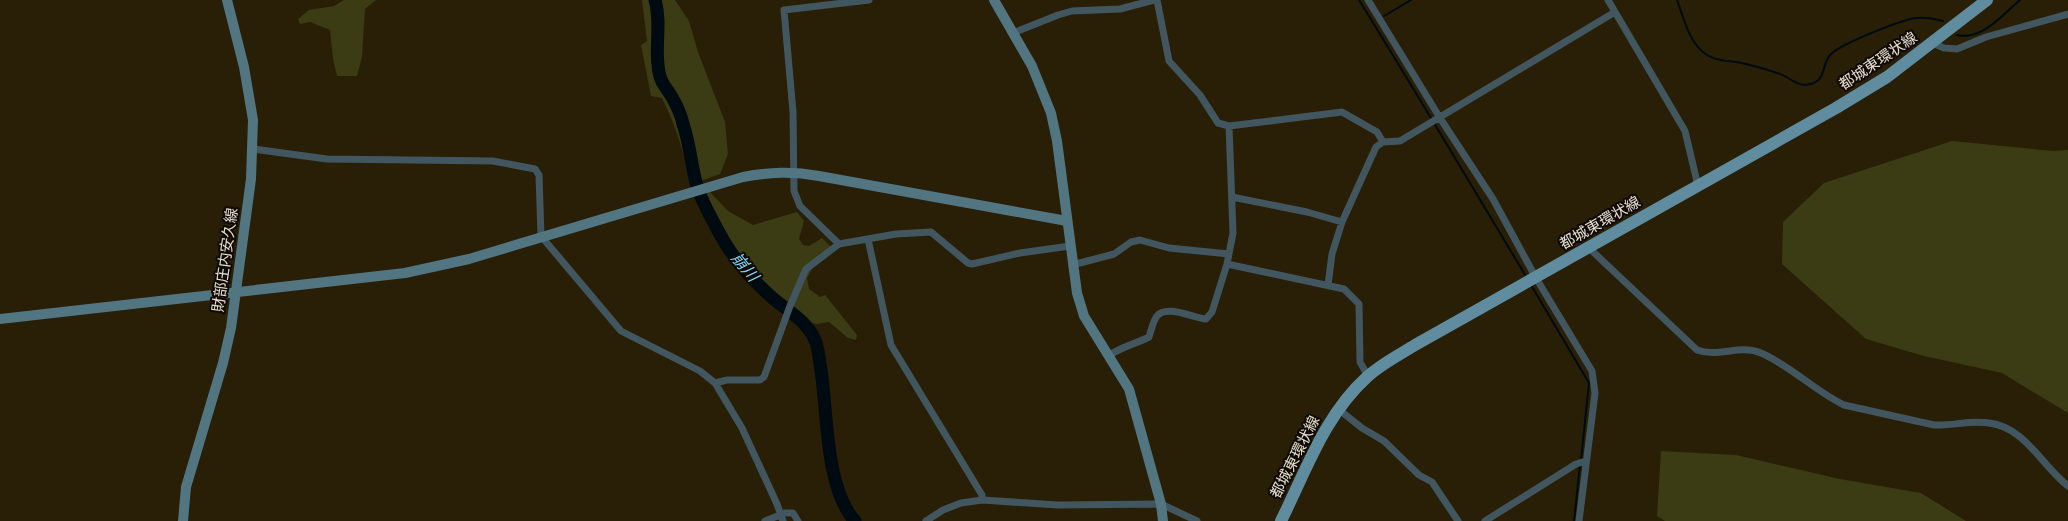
<svg xmlns="http://www.w3.org/2000/svg" width="2068" height="521" font-family="'Zilla Slab','Noto Sans JP',serif">
  <rect width="100%" height="100%" fill="#291e06"/>
  <path fill="#3b3c13" d="M 344,0 L 376,0 L 365,9 L 362,57 L 357,76 L 337,76 L 333,59 L 330,30 L 310,22 L 300,24 L 298,19 L 309,10 L 334,6 Z
    M 642,0 L 675,0 L 689,21 L 698,52 L 725,122 L 728,154 L 720,174 L 692,184 C 684,154 676,126 662,98 L 651,96 L 641,45 L 647,41 Z
    M 1952,141 L 2053,151 L 2068,150 L 2068,413 L 2002,373 L 1924,356 L 1866,339 L 1782,264 L 1783,222 L 1824,183 Z
    M 709,191 L 728,211 L 753,225 L 797,212 L 804,221 L 799,239 L 803,245 L 809,246 L 822,238 L 831,247 L 815,264 L 807,278 L 809,289 L 820,297 L 825,295 L 857,335 L 856,340 L 848,338 L 829,322 L 816,324 L 810,322 C 796,312 780,303 768,291 C 741,266 713,228 697,195 Z
    M 1661,451 L 1736,455 L 1840,479 L 1921,493 L 1966,521 L 1665,521 L 1657,516 Z"/>
  <g fill="none" stroke-linecap="round" stroke-linejoin="round">
    <path stroke="#000a11" stroke-width="2" d="M 1359,0 C 1416,92 1471,185 1527,278
      M 1677,0 C 1683,16 1687,34 1698,47 C 1710,62 1726,60 1742,63 C 1754,66 1766,69 1777,73 C 1790,76 1796,88 1811,84 C 1826,80 1822,64 1830,55 C 1840,44 1901,20 1916,18 C 1925,17 1935,19 1943,21
      M 1384,16 L 1411,0
      M 1957,35 C 1982,41 2003,14 2020,0
      M 1531,285 L 1589,383 L 1581,460
      M 1574,521 L 1580,465"/>
    <path stroke="#000a11" stroke-width="13" d="M 655,0 C 662,24 654,48 659,72 C 660,83 668,89 673,99 C 677,106 681,115 683,124 C 690,144 691,165 697,186 C 700,198 718,231 725,243 C 736,261 752,279 768,294 C 784,309 806,319 815,340 C 818,347 819,356 820,364 C 828,408 824,487 855,521"/>
    <path stroke="#41565f" stroke-width="7" d="M 869,0 L 784,10 L 793,112 L 794,191 L 800,206 L 839,244 L 896,234 L 931,232 L 968,263 L 972,264 L 1020,253 L 1070,246
      M 1157,0 L 1169,61 L 1200,95 L 1218,123 L 1229,126 L 1342,112 L 1377,132 L 1383,142
      M 1368,0 L 1440,118 L 1493,199 L 1536,278 L 1592,371 L 1595,393 L 1579,521
      M 1608,0 L 1685,131 L 1698,186
      M 1013,33 L 1058,15 L 1072,11 L 1120,9 L 1154,0
      M 1932,43 L 1944,48 L 1957,49 L 1986,37 L 2068,14
      M 253,149 L 327,159 L 493,161 L 535,169 L 539,175 L 541,236 L 621,331 L 700,371 L 715,383 L 742,428 L 777,504 L 783,521
      M 1232,197 L 1307,212 L 1342,222
      M 868,239 L 891,345 L 982,495 L 982,500
      M 1589,248 L 1697,350 C 1718,358 1740,344 1761,353 C 1791,366 1815,391 1844,405 L 1934,425 C 1952,426 1971,420 1989,423 C 2025,427 2042,466 2068,486
      M 1227,264 L 1344,289 L 1359,304 L 1360,362 L 1368,376
      M 1072,265 L 1114,254 L 1131,242 L 1140,240 L 1169,248 L 1229,254
      M 1328,285 L 1332,254 L 1342,222 L 1376,147 L 1383,142 L 1400,141 L 1615,12
      M 1108,356 C 1121,347 1135,344 1149,337 C 1151,331 1153,321 1157,316 C 1166,304 1194,318 1206,319 L 1212,312 L 1227,264 L 1233,233 L 1229,126
      M 715,383 L 727,380 L 760,380 L 764,377 L 790,306 L 806,269 L 839,244
      M 1338,409 L 1362,428 L 1384,441 L 1419,475 L 1432,482 L 1458,521
      M 765,521 L 785,513 L 793,513 L 798,521
      M 926,521 L 943,510 L 961,503 L 982,500 L 1058,505 L 1161,504 L 1197,521
      M 1485,521 L 1576,464 L 1586,461"/>
    <path stroke="#527582" stroke-width="10" d="M 994,0 L 1032,66 L 1051,113 L 1057,141 L 1077,293 L 1084,316 L 1129,389 L 1161,504 L 1163,521
      M 0,319 L 405,273 L 469,259 L 743,177 C 770,172 792,171 819,176 L 1067,221
      M 183,521 L 186,487 L 223,363 L 231,328 L 251,179 L 253,120 L 244,67 L 227,0"/>
    <path stroke="#5f8c9e" stroke-width="12" d="M 1281,521 C 1306,471 1324,416 1367,377 C 1381,364 1399,355 1415,345 L 1836,108 L 1887,77 L 1987,0"/>
  </g>
  <g text-anchor="middle" dominant-baseline="central" stroke-width="4" stroke-linejoin="round" paint-order="stroke">
    <g font-size="15" fill="#e8e0d2" stroke="#0e0902">
      <text transform="translate(1878 61) rotate(-34)">都城東環状線</text>
      <text transform="translate(1600 223) rotate(-30)">都城東環状線</text>
      <text transform="translate(225 260) rotate(-82)">財部庄内安久線</text>
      <text transform="translate(1295 457) rotate(-63)">都城東環状線</text>
    </g>
    <g font-size="16" font-style="italic" fill="#84d7fc" stroke="#0e0902">
      <text transform="translate(745 267) rotate(50)">崩川</text>
    </g>
  </g>
</svg>
